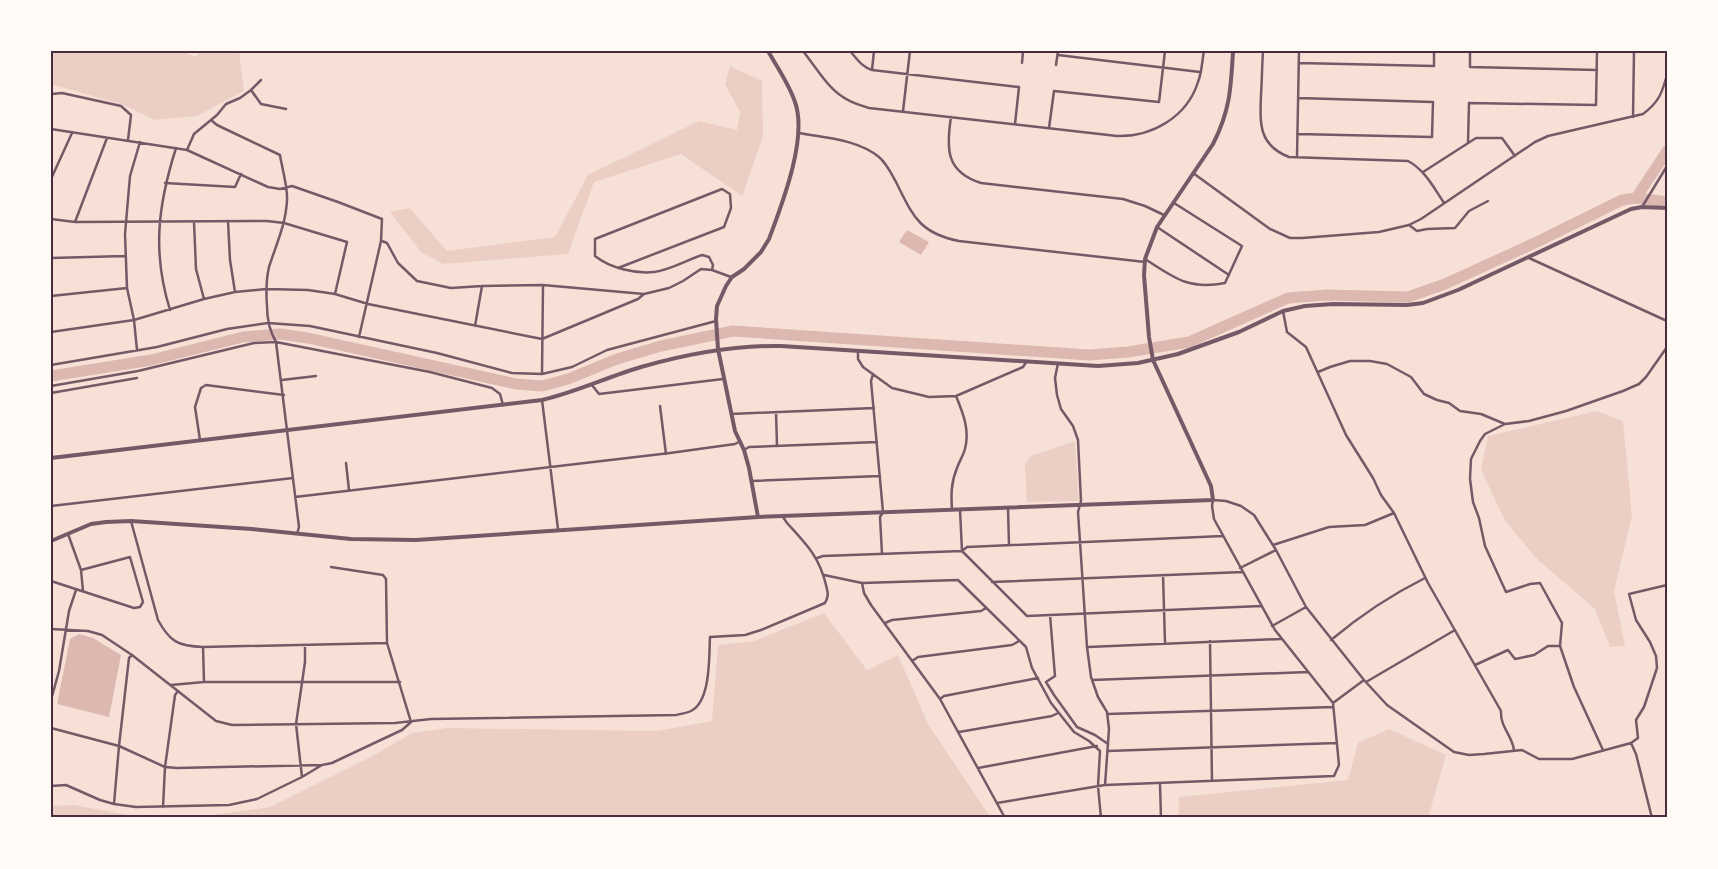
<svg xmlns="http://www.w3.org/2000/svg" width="1718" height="869" font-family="Figtree,sans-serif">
  <rect width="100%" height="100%" fill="#f7e1d7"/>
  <path fill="#ebcfc5" d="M 51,51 L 183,51 L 195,57 L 201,51 L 239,51 L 244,91 L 197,116 L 155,120 L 124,105 L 51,84 Z
    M 730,66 L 762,81 L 763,137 L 742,196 L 681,154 L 594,182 L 568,254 L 443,264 L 421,252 L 390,212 L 410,208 L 447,251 L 555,237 L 588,175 L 699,121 L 737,130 L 740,112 L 725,84 Z
    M 1597,411 L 1623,421 L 1632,516 L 1614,591 L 1625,646 L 1610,647 L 1595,609 L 1538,560 L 1505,521 L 1481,470 L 1488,436 Z
    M 1075,441 L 1079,501 L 1027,502 L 1025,465 L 1031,456 Z
    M 824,613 L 867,670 L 898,655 L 928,724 L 991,818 L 189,818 L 270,807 L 369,758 L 412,733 L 447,728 L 657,731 L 712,721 L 718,645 L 754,641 Z
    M 1389,729 L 1446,755 L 1428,818 L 1178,818 L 1179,797 L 1348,780 L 1358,743 Z
    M 74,805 L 144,818 L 51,818 L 51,806 Z"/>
  <path fill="#dcb8b0" d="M 907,230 L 929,242 L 921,255 L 899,242 Z
    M 79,634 L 93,638 L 121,655 L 109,717 L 57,704 L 70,639 Z"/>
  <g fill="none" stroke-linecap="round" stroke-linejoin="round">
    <path stroke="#dcb8b0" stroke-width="11" d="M 1636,198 L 1667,151
      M 51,376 L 151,360 L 243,337 L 280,334 L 308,338 L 516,384 L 542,386 L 568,379 L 617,359 L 661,346 L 733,331 L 1089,355 L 1128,352 L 1189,342 L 1288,298 L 1327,295 L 1408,297 L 1445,284 L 1539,241 L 1622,200 L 1636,198 L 1667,202"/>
    <path stroke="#755966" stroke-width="2.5" d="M 803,51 C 814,65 828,88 843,97 C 851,103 860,105 869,108 L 1117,136 C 1152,137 1187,117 1198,82 C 1202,72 1202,61 1204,51
      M 850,51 C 857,59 862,67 872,70 L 1019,87 L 1015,124
      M 1263,51 C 1262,66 1262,80 1261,95 C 1260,123 1258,145 1289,157 L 1408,161 C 1425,170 1434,188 1444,203
      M 1470,51 L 1470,67 L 1597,70
      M 1058,55 L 1200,72
      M 1022,63 L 1023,51
      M 1299,63 L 1434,66 L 1434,51
      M 1056,65 L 1058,51
      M 872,70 L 874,51
      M 251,90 L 261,104 L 286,109
      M 51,96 L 52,94 L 62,93 L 121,106 L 131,115 L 128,140
      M 903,111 L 910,51
      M 951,117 C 946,149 946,172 981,183 L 1123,199 L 1145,206 L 1164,215
      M 1633,117 L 1634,51
      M 211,120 L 217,125 L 280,155 C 282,168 288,188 287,200 C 286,224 276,245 269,267 C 266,280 266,293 267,306 C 267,319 269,330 276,342 L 299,527 L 297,534
      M 1049,128 L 1054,91 L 1159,102 L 1165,51
      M 51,129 L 187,150 L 268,187 L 280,189 L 292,186 L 338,202 L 382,219 L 381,241 L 359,337
      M 799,133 C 825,138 857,139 879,157 C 887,164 891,173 896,182 C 913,216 919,233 959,241 L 1145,262
      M 1297,134 L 1432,137 L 1433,102 L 1298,98
      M 1468,143 L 1469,103 L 1596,105 L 1597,51
      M 187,150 L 194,134 L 217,115 L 226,104 L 240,98 L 251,90 L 261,80
      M 1297,157 L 1299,51
      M 1423,172 L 1476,138 L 1502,138 L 1515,156
      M 1193,173 L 1270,229 L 1290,238 L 1302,238 L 1379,232 L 1409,225 L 1421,219 L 1535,142 L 1548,136 L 1643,114 C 1659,102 1662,93 1667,75
      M 51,179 L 72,133
      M 165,183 L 235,187 L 241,174
      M 1642,207 L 1667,166
      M 51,219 L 75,222 L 267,221 L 284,223 L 347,242 L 335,294
      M 228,221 L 230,260 L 235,292
      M 75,222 L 107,138
      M 194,222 L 196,269 L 204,299
      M 1409,225 L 1417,231 L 1427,229 L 1455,228 L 1469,211 L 1488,201
      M 1157,227 L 1229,275
      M 382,241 L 387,243 L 398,263 L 417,281 L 451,288 L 482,286 L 543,285 L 644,294 L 669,288 L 683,281 L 701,269 L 712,270 L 731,277
      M 51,258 L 125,256
      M 1529,258 L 1667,321
      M 1145,259 C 1175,278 1188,290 1225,283 L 1242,246 L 1174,203
      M 618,268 L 724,227 L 731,208 L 730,194 L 722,189 L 595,239 L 595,256 C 610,268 635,274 654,272 C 670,270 687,260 702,255 L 709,257 L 713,265 L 712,270
      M 51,296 L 127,288
      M 170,310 C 152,252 158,205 176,148
      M 1283,311 L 1287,332 L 1306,347 L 1346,435 L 1373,478 L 1381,495 L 1394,513 L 1428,583 L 1501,711 C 1500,727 1512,735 1514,750
      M 475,326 L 482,286
      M 51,332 L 134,320 L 204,299 L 235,292 L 266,289 L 308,290 L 335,294 L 368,304 L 542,339 L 638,299 L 644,294
      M 137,350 L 134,320 L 127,288 L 125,234 L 130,176 L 140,142
      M 858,351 L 858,359 L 863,367 L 892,388 L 929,397 L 956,396 L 1023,367 L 1027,361
      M 1058,363 L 1055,378 L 1057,395 L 1061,409 L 1073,426 L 1078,440 L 1081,501 L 1078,512 L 1087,647 L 1091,677 L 1098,697 L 1107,712 L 1109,729 L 1105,785
      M 51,365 L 157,347 L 227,329 L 268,323 L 310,326 L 437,353 L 512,373 L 542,374 L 572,367 L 607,350 L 716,321
      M 1318,372 L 1330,367 L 1350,361 L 1370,361 L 1387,364 L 1411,377 L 1424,394 L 1437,400 L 1449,403 L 1460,411 L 1481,414 L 1505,424 L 1529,421 L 1566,411 L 1623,391 L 1639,384 L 1646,377 L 1667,347
      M 542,374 L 543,286
      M 873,374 L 871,381 L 883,512 L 880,517 L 882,554
      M 282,380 L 316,376
      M 592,385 L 599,394 L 723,379
      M 51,386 L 138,371 L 254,343 L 276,342 L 430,372 L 492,388 L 500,394 L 503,405
      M 51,393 L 137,378
      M 542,400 L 558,529
      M 660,406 L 666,454
      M 776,412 L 777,446
      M 731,414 L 874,408
      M 1505,424 L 1485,434 L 1480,441 L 1471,459 L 1470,479 L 1473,502 L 1479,518 L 1485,546 L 1506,592 L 1530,584 L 1540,583 L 1562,623 L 1560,646 L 1574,687 L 1603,750
      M 200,440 L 195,407 L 201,388 L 206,385 L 284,395
      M 744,450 L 749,447 L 877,442
      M 346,463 L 349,490
      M 752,481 L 880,476
      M 295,497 L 670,453 L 735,444 L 739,442
      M 51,506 L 293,478
      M 1008,508 L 1009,545
      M 952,510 C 951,495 951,482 957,468 C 959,462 963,456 965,449 C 970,430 963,413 956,396
      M 960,510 L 962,551 L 1027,616 L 1261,606
      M 131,521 L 158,620 C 170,642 178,646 203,647 L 387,643
      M 68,534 L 81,570 L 83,591
      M 1273,545 L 1329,527 L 1365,525 L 1394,513
      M 817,558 L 823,556 L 962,551 L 967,547 L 1223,536
      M 331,567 L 383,575 L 386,579 L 387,643 L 411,722
      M 1240,568 L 1276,550
      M 824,575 L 862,583 L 958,580 L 1026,647 L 1032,668 L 1051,703 L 1074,732 L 1089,741 L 1100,751 L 1098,786 L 1101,818
      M 1163,575 L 1165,643
      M 51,581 L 134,608 L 140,607 L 143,602 L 130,557 L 81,570
      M 992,582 L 1243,572
      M 862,583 L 864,593 L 871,605 L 940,699 L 1005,818
      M 1050,615 L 1055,676 L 1046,682 L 1054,695 L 1077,727 L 1095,735 L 1108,744
      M 885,623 L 892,620 L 981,611 L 986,608
      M 1272,626 L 1306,607
      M 51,629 L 88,631 L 102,635 L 132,655 L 216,721 L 232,725 L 395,723 L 431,719 L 676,715 C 680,714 687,713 691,711 C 711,701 709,656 710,637 L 745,635 L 761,630 L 825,603 C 829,596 828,593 826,585 C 819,556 806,544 787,523 L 783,517
      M 1331,640 C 1362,614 1389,596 1425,578
      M 1210,641 L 1212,781
      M 203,647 L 204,682
      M 1088,647 L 1281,639
      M 912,661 L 918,657 L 1012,645 L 1019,641
      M 1475,665 L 1508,650 L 1515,659 L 1534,655 L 1548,646 L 1560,646
      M 1092,680 L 1308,672
      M 1366,682 L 1455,630
      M 171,685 L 204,682 L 400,682
      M 940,699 L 944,696 L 1038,678
      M 51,700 L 59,671 L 69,611 L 76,590
      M 1333,703 L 1364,680
      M 1107,714 L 1333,707
      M 51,728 L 119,746 L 165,767 L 177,768 L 322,765 L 332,763 L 402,730 L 410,723
      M 959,732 L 1052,716 L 1058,713
      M 1631,743 L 1636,754 L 1652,818
      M 1108,751 L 1337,743
      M 978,768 L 1097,746
      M 302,777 L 296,724 L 305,662 L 305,645
      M 1160,784 L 1161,818
      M 51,786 L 66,785 L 100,800 L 114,804 L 136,807 L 229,805 L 257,799 L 302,777 L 322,765
      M 997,803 L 1105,785 L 1334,776 L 1339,765 L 1333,703 L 1275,630 L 1214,519 L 1212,506 L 1213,500 L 1226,501 L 1241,506 L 1254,515 L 1276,550 L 1306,607 L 1364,680 L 1387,705 L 1454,752 L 1469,755 L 1484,754 L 1522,750 L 1539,759 L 1572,759 L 1631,743 L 1638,738 L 1636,720 L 1644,707 L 1657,668 L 1656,656 L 1650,642 L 1636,620 L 1629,594 L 1667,585
      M 114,804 L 119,746 L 129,658 L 132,655
      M 163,807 L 165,767 L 175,695 L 178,691"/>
    <path stroke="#755966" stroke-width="4" d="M 51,458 L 542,400 C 577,392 607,377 641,367 C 687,354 733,345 781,346 L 1098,366 L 1138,363 L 1178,354 L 1239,332 L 1283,311 L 1305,306 L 1333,304 L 1407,305 L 1423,303 L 1458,290 L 1631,209 L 1642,207 L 1667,208
      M 758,517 L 749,468 L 744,450 L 735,431 L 718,349 L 716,319 L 717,306 L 726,286 L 732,277 L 744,269 L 761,252 L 769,239 C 782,204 808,138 795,102 C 789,84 777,67 768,51
      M 51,541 L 91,524 L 106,522 L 131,521 L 252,529 L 351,539 L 416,540 L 758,517 L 1213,500 L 1211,486 L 1153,360 L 1149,337 L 1144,275 L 1145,259 L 1157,227 L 1213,144 C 1230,111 1231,88 1233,51"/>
  </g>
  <rect width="1718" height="869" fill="none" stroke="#fffaf5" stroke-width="105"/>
  <rect x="52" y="52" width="1614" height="764" fill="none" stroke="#4a2c40" stroke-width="2"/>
</svg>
